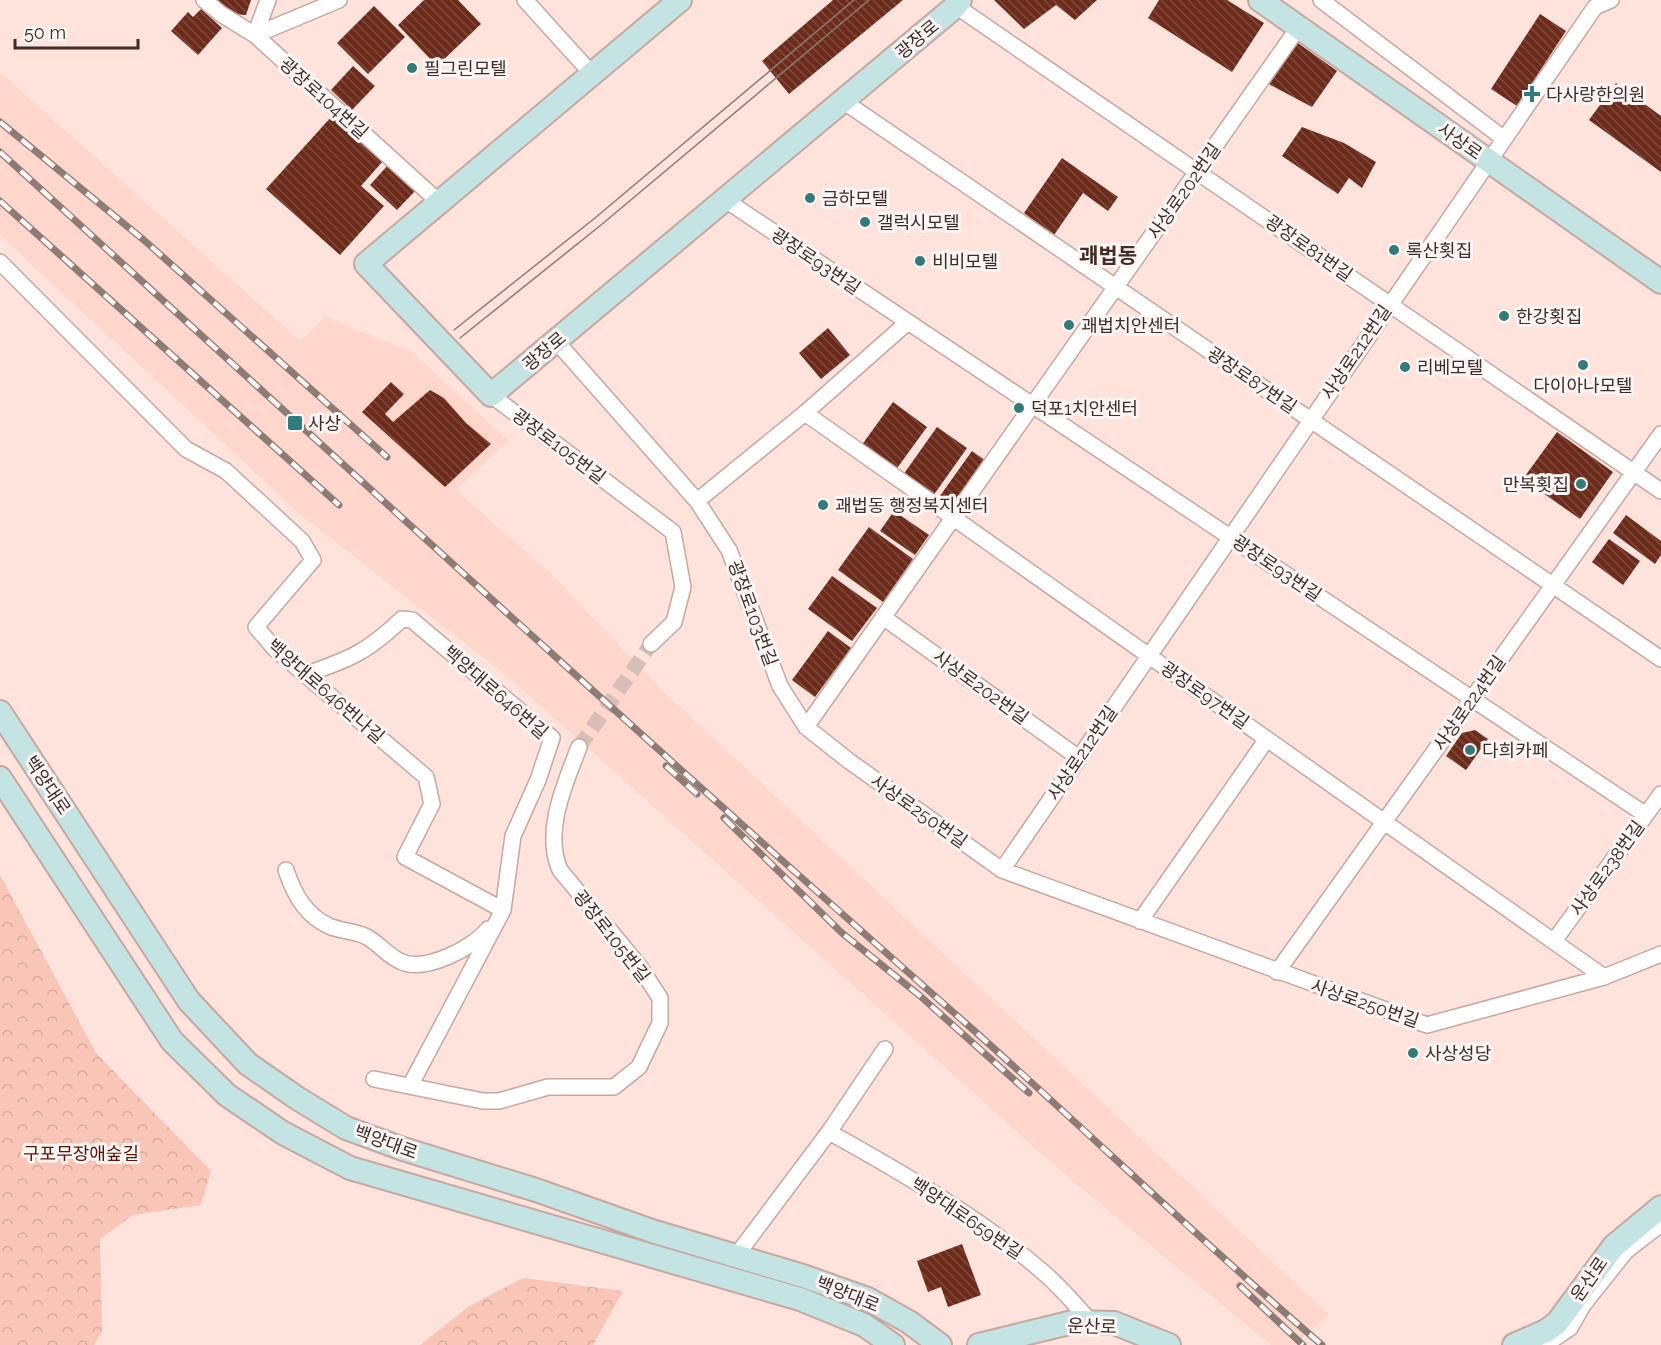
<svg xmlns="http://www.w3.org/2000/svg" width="1661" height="1345" font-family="Raleway,'Noto Sans KR',sans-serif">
  <defs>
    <pattern id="forest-crowns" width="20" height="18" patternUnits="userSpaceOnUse" patternTransform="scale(1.5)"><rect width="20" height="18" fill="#f9c5b7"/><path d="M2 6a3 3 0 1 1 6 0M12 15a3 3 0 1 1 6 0" fill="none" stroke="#d6aa9e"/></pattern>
    <pattern id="building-back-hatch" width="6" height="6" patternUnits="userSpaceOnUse" patternTransform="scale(1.5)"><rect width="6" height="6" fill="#6d2c1b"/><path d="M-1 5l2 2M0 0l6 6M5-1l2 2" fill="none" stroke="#7e4a3c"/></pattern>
  </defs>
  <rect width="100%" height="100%" fill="#fde3dc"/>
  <path fill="#fed6cb" d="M 0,72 L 300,341 L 325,317 L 412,352 L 508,441 L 456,490 L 552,575 L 667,695 L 1329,1315 L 1294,1345 L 1271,1345 L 1061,1171 L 512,680 L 300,514 L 0,235 Z"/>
  <path fill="url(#forest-crowns)" d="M 0,875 L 96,1053 L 211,1171 L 201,1205 L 133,1215 L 100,1239 L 102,1331 L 94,1345 L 0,1345 Z
    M 523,1278 L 623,1291 L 593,1345 L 420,1345 L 468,1307 Z"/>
  <path fill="url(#building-back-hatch)" d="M 218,0 L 251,0 L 246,15 L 231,14 Z
    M 424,0 L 458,0 L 481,24 L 437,66 L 398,25 Z
    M 833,0 L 903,0 L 789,94 L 762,61 Z
    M 994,0 L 1097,0 L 1075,20 L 1056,5 L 1024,29 Z
    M 1159,0 L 1227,0 L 1264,23 L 1232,72 L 1148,18 Z
    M 374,6 L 405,37 L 368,74 L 337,43 Z
    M 201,9 L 222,28 L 198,55 L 171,31 L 188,12 L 193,17 Z
    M 1540,14 L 1566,31 L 1517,106 L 1491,89 Z
    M 1295,41 L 1337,71 L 1312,107 L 1263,81 Z
    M 353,66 L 375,86 L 352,110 L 331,90 Z
    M 1616,83 L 1661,116 L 1661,172 L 1589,120 Z
    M 332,116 L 383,161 L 361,186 L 384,206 L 340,255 L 266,189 Z
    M 1302,127 L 1344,143 L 1376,162 L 1362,188 L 1349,178 L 1338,194 L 1282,156 Z
    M 1062,158 L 1118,197 L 1108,211 L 1083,193 L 1054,235 L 1024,213 Z
    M 388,165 L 417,189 L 397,210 L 370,185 Z
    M 828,328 L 850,355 L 821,379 L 799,353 Z
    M 391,382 L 404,394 L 385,414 L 393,422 L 430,390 L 444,398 L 466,423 L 491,444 L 445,487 L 362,412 Z
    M 893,402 L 927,427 L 895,471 L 861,446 Z
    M 937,427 L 967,448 L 933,496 L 903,475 Z
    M 1557,432 L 1613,472 L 1580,519 L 1523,479 Z
    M 972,451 L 989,463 L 954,512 L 937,500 Z
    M 894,511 L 929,535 L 915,555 L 880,531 Z
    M 1626,515 L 1661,541 L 1661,555 L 1655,564 L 1613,533 Z
    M 869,527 L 913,559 L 883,602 L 838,570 Z
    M 1609,539 L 1640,561 L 1623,585 L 1592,562 Z
    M 832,576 L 877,608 L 852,641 L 808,609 Z
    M 828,631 L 851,648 L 815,697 L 792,680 Z
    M 1475,730 L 1488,739 L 1466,770 L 1446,756 L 1462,733 Z
    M 962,1244 L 981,1295 L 948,1307 L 941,1287 L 928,1292 L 917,1261 Z"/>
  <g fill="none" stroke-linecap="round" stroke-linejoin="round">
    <path stroke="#d6bfb8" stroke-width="15" stroke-dasharray="15 8" stroke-linecap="butt" d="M 579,747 L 651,644"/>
    <defs>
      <path id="minor" d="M 204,0 L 221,14 L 255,35 L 439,202
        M 525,0 L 592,74
        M 1321,0 L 1503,138
        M 956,6 L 1661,491
        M 255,35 L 339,0
        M 255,35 L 268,0
        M 843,101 L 1661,659
        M 724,199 L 1646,815
        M 0,262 L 186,449 L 226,471 L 302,541 L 313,560 L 256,627 L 275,649 L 426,777 L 432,804 L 405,857 L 503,910
        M 556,341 L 697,501 L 729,550 L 780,686 L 806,727 L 849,761 L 1002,870 L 1427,1025 L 1604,977 L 1661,954
        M 491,395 L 673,532 L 683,587 L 674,622 L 651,644
        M 805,413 L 1604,977
        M 697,501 L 805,413 L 908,322
        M 883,617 L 1079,758
        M 304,675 C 350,659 366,653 402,619 L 412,620 L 552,738 L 538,780 L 513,836 L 503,910 L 410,1086
        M 806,727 L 1298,28
        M 286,870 C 294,894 305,915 329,926 C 340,931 354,931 365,936 C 378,942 388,957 402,962 C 426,972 473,948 488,929
        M 1002,870 L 1595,7 L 1611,0
        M 1140,921 L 1267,739
        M 1554,941 L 1661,794
        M 1277,972 L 1661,434
        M 374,1079 L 483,1101 L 499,1101 L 548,1087 L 614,1087 L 639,1067 L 660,1023 L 660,998 L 640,967 L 560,870 C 543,831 565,784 579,747
        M 829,1132 C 901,1172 982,1219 1044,1273 C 1062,1288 1076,1306 1092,1323
        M 736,1256 L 829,1132 L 885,1049
        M 1549,1342 L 1570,1328 L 1583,1305 L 1626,1251 L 1661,1224"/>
      <path id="secondary" d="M 680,0 L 366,264 L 491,395 L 956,6 L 960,0
        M 1260,0 L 1661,282
        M 0,712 L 189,1001 L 248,1064 L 297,1098 L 346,1128 L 403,1149 L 536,1190 L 652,1231 L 803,1276 L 868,1299 L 909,1322 L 940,1345
        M 0,778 L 172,1041 L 227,1095 L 283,1133 L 350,1168 L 800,1299 L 864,1325 L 893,1345
        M 979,1345 L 1073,1322 L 1114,1323 L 1169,1345
        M 1514,1345 L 1546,1331 L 1557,1323 L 1614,1246 L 1661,1207"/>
    </defs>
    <use href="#minor" stroke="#c6a8a0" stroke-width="18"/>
    <use href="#secondary" stroke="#c6a8a0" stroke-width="26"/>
    <use href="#minor" stroke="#fff" stroke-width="15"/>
    <use href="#secondary" stroke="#c4e3e3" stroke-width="22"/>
    <path stroke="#8d7b76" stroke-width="1.5" d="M 454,330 L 595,218 L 854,0
      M 460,338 L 601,225 L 869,0"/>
    <defs>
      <path id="rail" d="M 0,122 L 145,241 L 387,457
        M 0,152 C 322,445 643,739 970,1027 C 1088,1132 1202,1242 1322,1345
        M 0,201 L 339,505
        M 666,766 L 697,794
        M 724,818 L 842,933 L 919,995 L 1029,1093
        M 1240,1286 L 1303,1345"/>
    </defs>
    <use href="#rail" stroke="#8d7b76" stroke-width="7"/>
    <use href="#rail" stroke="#fcf5f4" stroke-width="4.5" stroke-dasharray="14" stroke-linecap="butt"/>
  </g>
  <g fill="#327b7b" stroke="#fcf5f4" stroke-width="2">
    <circle cx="412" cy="68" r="6"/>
    <path d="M1529 85h6v6h6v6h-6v6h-6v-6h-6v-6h6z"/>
    <circle cx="810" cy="198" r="6"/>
    <circle cx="865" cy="222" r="6"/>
    <circle cx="1394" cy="250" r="6"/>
    <circle cx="920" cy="261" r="6"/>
    <circle cx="1504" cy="316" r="6"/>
    <circle cx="1069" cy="325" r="6"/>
    <circle cx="1583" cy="365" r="6"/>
    <circle cx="1405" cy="367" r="6"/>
    <circle cx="1019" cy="408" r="6"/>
    <rect x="287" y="415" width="16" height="16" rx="3"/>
    <circle cx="1581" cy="484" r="6"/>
    <circle cx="823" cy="505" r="6"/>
    <circle cx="1470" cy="750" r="6"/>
    <circle cx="1413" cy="1053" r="6"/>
  </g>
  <g text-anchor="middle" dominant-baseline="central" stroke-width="6" stroke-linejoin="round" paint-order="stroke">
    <g font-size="18" fill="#3a2e2a" stroke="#fcf5f4">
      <text transform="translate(917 39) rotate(-40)">광장로</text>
      <text transform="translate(324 98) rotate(42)">광장로104번길</text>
      <text transform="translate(1460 141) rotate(35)">사상로</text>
      <text transform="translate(1184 191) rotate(-55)">사상로202번길</text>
      <text transform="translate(1309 248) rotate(35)">광장로81번길</text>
      <text transform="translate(816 261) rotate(34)">광장로93번길</text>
      <text transform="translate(544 351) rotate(-40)">광장로</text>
      <text transform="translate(1356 352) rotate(-56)">사상로212번길</text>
      <text transform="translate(1252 380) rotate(34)">광장로87번길</text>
      <text transform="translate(559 446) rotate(37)">광장로105번길</text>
      <text transform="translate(1277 568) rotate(34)">광장로93번길</text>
      <text transform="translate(753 613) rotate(70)">광장로103번길</text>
      <text transform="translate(981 687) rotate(36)">사상로202번길</text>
      <text transform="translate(326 691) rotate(41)">백양대로646번나길</text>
      <text transform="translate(496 692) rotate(41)">백양대로646번길</text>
      <text transform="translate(1205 695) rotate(35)">광장로97번길</text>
      <text transform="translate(1469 703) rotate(-55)">사상로224번길</text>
      <text transform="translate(1082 753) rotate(-56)">사상로212번길</text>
      <text transform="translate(48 785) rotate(56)">백양대로</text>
      <text transform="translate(919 811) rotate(35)">사상로250번길</text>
      <text transform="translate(1607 868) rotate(-54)">사상로238번길</text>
      <text transform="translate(612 936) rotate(52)">광장로105번길</text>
      <text transform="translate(1365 1003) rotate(19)">사상로250번길</text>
      <text transform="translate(386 1142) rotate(20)">백양대로</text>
      <text transform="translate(967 1218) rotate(34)">백양대로659번길</text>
      <text transform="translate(1589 1279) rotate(-55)">운산로</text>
      <text transform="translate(848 1294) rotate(22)">백양대로</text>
      <text transform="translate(1092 1326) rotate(2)">운산로</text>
    </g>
    <g font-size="18" fill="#3a2e2a" stroke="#fcf5f4" text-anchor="start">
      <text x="424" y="68">필그린모텔</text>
      <text x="1546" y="94">다사랑한의원</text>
      <text x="822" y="198">금하모텔</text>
      <text x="877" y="222">갤럭시모텔</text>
      <text x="1406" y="250">록산횟집</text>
      <text x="932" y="261">비비모텔</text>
      <text x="1516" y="316">한강횟집</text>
      <text x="1081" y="325">괘법치안센터</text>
      <text x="1417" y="367">리베모텔</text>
      <text x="1583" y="385" text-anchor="middle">다이아나모텔</text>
      <text x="1031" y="408">덕포1치안센터</text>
      <text x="308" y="423">사상</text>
      <text x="1569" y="484" text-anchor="end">만복횟집</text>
      <text x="835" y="505">괘법동 행정복지센터</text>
      <text x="1482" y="750">다희카페</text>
      <text x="1425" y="1053">사상성당</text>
    </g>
    <g font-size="18" fill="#591604" stroke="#fcf5f4">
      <text x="81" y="1153">구포무장애숲길</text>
    </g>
    <g font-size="21" font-weight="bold" fill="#442c26" stroke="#fcf5f4">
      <text x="1108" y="255">괘법동</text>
    </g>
  </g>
  <path d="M15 39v9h123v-9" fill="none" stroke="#3a2e2a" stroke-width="3"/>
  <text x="24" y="39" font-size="18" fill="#3a2e2a" stroke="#fcf5f4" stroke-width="4.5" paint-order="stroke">50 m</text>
</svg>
